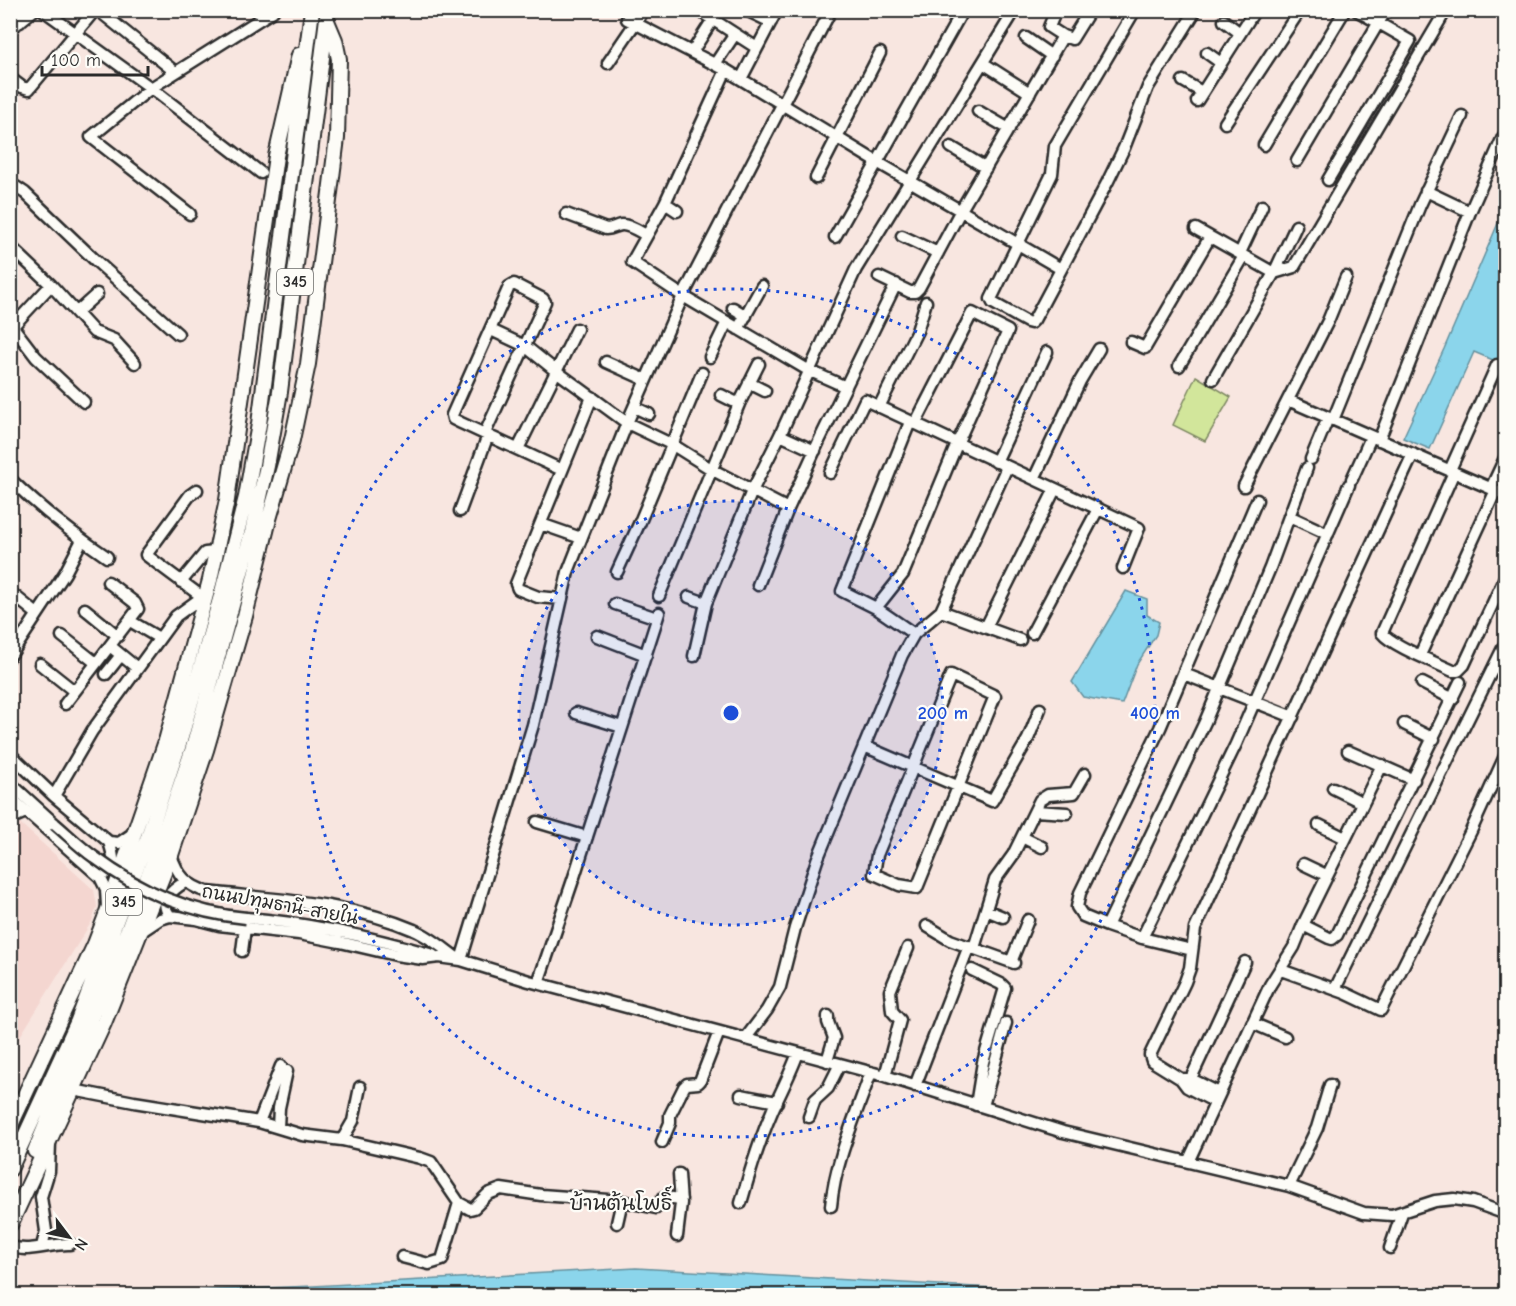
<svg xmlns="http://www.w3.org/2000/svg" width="1516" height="1306" font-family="'Comic Neue','Playpen Sans Thai',sans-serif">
  <rect width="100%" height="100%" fill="#f8e6e0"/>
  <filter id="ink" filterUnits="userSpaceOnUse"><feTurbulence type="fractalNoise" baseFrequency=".0167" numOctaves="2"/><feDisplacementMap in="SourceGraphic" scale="12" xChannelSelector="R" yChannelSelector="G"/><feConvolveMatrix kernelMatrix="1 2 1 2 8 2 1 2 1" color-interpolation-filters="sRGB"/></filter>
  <g filter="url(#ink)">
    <path fill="#f4d6d0" d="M 21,824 L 94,890 L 97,907 L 92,921 L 11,1051 L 10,826 Z"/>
    <path fill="#d2e69b" stroke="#7e8863" stroke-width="1.5" d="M 1196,376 L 1231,397 L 1205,441 L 1173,425 Z"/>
    <path fill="#8bd5eb" stroke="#65919e" stroke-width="1.5" d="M 1505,207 L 1505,365 L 1474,352 L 1430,449 L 1403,438 L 1444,349 Z
      M 1126,591 L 1147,599 L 1147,615 L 1159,622 L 1156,635 L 1137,664 L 1122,704 L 1083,697 L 1072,682 Z
      M 636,1268 L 1117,1295 L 95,1295 L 313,1286 Z"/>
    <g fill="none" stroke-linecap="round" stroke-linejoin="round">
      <defs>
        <path id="minor" d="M 12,10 L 20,22
          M 43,10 L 151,88 L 261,173
          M 98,10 L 174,71
          M 698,10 L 757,48
          M 1056,10 L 1049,27 L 1063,36 L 1072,39 L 1090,10
          M 1135,10 L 1055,146 L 1052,174 L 991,299 L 993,303 L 1027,322 L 1031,323 L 1034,320 L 1107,183 L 1124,148 L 1148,87 L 1196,10
          M 748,11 L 771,22
          M 627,19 L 726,70 L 877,162 L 1061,269
          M 1224,21 L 1240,33
          M 13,27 L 34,10
          M 1026,38 L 1052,56
          M 692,52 L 719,10
          M 1207,53 L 1221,63
          M 608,63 L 644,10
          M 983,63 L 1030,93
          M 715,64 L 735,34
          M 726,70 L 665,203 L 632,262 L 683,296 L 808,370 L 846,387
          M 10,78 L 22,87 L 29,89 L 95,10
          M 741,79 L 777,10
          M 1183,81 L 1202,92
          M 1197,101 L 1255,10
          M 978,111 L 1009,129
          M 1225,123 L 1300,10
          M 1264,145 L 1345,10
          M 951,147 L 986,168
          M 1297,161 L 1386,10
          M 816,178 L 880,53
          M 1328,180 L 1410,41 L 1356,10
          M 10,189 L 16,187 L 25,193 L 96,261 L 178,334
          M 1426,191 L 1470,212
          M 665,203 L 677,211
          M 190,214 L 91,137 L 151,88 L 273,11
          M 566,214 L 606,229 C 613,229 615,226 621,225 C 629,224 640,232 646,235
          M 1196,229 L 1274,273 L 1296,226
          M 902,236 L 938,253
          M 835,237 L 963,10
          M 10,246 L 51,285 L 94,332 L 114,340 L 135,363
          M 1240,253 L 1262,206
          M 879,277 L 910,292 L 915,292 L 919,288 L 961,210 L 1063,36
          M 733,308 L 746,316
          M 77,312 L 97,294
          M 10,323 L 36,357 L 84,402
          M 13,326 L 51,285
          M 738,329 L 762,286
          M 491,330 L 525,346 L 556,371 L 627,423 L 673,445 L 711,469 L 788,509
          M 1131,342 L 1145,348 L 1210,237
          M 710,357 L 727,322
          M 606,362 L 646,380
          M 1179,366 L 1244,256
          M 1213,379 L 1274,273 L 1294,267 L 1446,10
          M 749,383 L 765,391
          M 721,395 L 739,404
          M 1288,400 L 1506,495
          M 634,407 L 649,414
          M 879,407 L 917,331 L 926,302
          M 1333,420 L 1420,205 L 1462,116
          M 910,422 L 842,591 L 876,608 L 914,634
          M 485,433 L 545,302 L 543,299 L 514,284 L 509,287 L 452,415 L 453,419 L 461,423 L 562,470
          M 780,435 L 815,451
          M 1379,440 L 1470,212 L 1503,137
          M 518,449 L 577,329
          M 1311,459 L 1328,418
          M 996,462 L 1047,352
          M 1450,470 L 1497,365
          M 1454,472 L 1382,633 C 1392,646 1437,663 1453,671 L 1458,671 L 1464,665 L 1506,575
          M 830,473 L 865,400 L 1139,528 L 1123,568
          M 10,479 C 40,508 73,534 107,557
          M 1034,479 L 1080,381 L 1099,349
          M 1352,479 L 1371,437
          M 1244,486 L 1328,321 L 1346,277
          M 1491,488 L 1506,456
          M 197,490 L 190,495 L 146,555 L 205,599
          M 1393,497 L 1413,454
          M 460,511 L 488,435
          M 1289,516 L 1328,534
          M 541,524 L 581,538
          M 617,572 L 640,522 L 702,373
          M 181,582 L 205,553 L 216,552
          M 758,585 L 788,509 L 820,439 L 896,284
          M 10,592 L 37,614
          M 659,596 L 739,404 L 759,364
          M 689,597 L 706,603
          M 562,599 L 538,597 L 518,589 L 516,584 L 592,397
          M 615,604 L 657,618
          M 876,608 L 903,574 L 957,444 L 1008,331 L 972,313 L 915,424
          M 85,609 L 118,636
          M 941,611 L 1020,640
          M 130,621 L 159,638
          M 986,627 L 1055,489
          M 1032,633 L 1098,509
          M 62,636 L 96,663
          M 597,636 L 646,655
          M 110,646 L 137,668
          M 1420,655 L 1496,490
          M 10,656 L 65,573 L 82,540
          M 694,656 L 706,603 L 752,491 L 780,435 L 856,269 L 1015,10
          M 40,664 L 74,691
          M 106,674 L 121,655
          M 1184,674 L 1293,717
          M 951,675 L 995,696 L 917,888 L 899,885 L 874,874 L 877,855 Z
          M 1422,683 L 1453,699
          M 65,704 L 138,609 L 135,603 L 108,582
          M 576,713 L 622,727
          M 1404,724 L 1434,739
          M 864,746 L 992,801 L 1028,739 L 1040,709
          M 1348,751 L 1414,780
          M 10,754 L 54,796 L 109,842 L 119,843 L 135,832
          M 10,783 L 55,824
          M 1333,788 L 1363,803
          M 54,796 L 92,731 L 176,616 L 198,600 L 205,599
          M 10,797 L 100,877 L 106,889 L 107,906
          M 1035,811 L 1067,813
          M 10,819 L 26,812
          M 537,822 L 587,837
          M 1319,825 L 1345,838
          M 1022,837 L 1042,847
          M 171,855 C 178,876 186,885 207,892 C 277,900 349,902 414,930 C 429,936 443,948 457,958
          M 1303,864 L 1326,875
          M 105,874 C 117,865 113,854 109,842
          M 986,910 L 1003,917
          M 170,916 C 158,901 172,890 185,882
          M 246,918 C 310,923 371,937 433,955
          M 1303,925 L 1382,765
          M 927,926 L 950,940 L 1014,963
          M 1107,926 L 1205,722 L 1270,568 L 1307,468
          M 142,931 L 160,919 L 170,916 L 196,919 L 219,925 L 299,934 L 340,942 L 396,955 L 423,959 L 439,957 L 461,960 L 529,981 L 885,1076 L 1063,1132 L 1289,1186 L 1364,1213 L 1392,1215 L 1435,1201 L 1454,1199 L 1473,1202 L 1506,1214
          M 1142,938 L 1236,744 L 1349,485
          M 974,948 L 995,880 L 1013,855 L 1040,800 L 1048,795 L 1074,793 L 1085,774
          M 1192,950 L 1142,938 L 1107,926 L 1083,916 L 1077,907 L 1080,893 L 1160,728 L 1257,500
          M 242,951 L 245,928
          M 461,960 L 533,725 L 568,572 L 627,423 L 683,296 L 831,10
          M 1011,962 L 1028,920
          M 972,970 L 1001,984 L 1005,988 L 983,1062 L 976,1105
          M 1281,970 L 1345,993 L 1381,1010 L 1471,831 L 1506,754
          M 538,983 L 574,877 L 659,613
          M 1335,989 L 1506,642
          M 1252,1023 L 1285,1037
          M 745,1039 L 767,1010 L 780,987 L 795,928 L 817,860 L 902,655 L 914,634 L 941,611 L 1007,467
          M 827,1061 L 834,1038 L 828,1022 L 828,1016
          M 885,1076 L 900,1020 L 892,1011 L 890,991 L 908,948
          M 1184,1079 L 1191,1079 L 1219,1093
          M 915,1086 L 969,946
          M 1187,1087 L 1245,962
          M 73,1090 L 134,1102 L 259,1122 L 302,1135 L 342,1140 L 420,1158 L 431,1162 L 459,1203 L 470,1209 L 474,1208 L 488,1194 L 501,1189 L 541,1195 L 622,1201 L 656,1208 L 664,1197 L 681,1199
          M 741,1095 L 777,1102
          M 1215,1102 L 1187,1087 L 1181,1079 L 1152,1061 L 1150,1055 L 1185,982 L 1190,968 L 1195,929 L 1390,504
          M 983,1106 L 1006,1023
          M 809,1117 L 815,1100 L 828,1088 L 840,1064
          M 259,1122 L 281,1066
          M 278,1127 L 279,1108 L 287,1071
          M 342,1140 L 353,1121 L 360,1087
          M 662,1142 L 670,1123 L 670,1115 L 684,1087 L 687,1084 L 698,1083 L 700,1081 L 719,1032
          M 1188,1162 L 1270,985 L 1294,947 L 1303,925 L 1329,938 L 1332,939 L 1337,935 L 1460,682
          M 1289,1186 L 1317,1128 L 1330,1085
          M 741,1203 C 750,1171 760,1139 773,1109 C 782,1090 791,1072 798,1053
          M 831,1206 C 835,1161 856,1115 871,1072
          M 617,1223 L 622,1201
          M 677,1236 L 681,1203 L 679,1174
          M 10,1246 C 28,1254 51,1243 70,1244
          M 42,1246 L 46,1231 L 41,1197 L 49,1171 L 50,1142
          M 1390,1248 L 1402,1213
          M 402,1257 L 429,1264 L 442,1260 L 459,1203"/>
        <path id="major" d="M 10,1127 L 95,944 L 105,918 L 166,741 L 210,580 L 227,500 L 276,156 L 299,55
          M 35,1151 L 129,927 L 161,842 L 193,748 L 252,532 L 267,466 L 280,392 L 328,10
          M 10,1169 L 77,1023 L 148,837 L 179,744 L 221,596 L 246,497 L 259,424 L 312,10
          M 10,1225 L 104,1023 L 171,855 L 206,750 L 245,616 L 269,519 L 292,440 L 308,364 L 337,138 L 339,59 L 335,40 L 327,21"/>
      </defs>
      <use href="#minor" stroke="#2b2b2b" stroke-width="15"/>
      <use href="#major" stroke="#2b2b2b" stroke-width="18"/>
      <use href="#minor" stroke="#fdfcf7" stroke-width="10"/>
      <use href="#major" stroke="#fdfcf7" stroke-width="14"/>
      <defs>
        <path id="minor-bridge" d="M 55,824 C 68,835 80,847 94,857 C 138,890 190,913 246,918"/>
      </defs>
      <use href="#minor-bridge" stroke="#2b2b2b" stroke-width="15" stroke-linecap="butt"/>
      <use href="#minor-bridge" stroke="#fdfcf7" stroke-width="10"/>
    </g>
  </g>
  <circle cx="731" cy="713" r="212" fill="#1d4ed8" fill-opacity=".12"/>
  <g fill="none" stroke="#1d4ed8" stroke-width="3" stroke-dasharray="3 6">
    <circle cx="731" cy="713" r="212"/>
    <circle cx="731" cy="713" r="424"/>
  </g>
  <g text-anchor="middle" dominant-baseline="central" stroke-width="4.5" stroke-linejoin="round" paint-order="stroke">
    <g fill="#fdfcf7" stroke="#6a6a68" stroke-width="1.5">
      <rect x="277" y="269" width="36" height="26" rx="4.5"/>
      <rect x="106" y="889" width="36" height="26" rx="4.5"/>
    </g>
    <g font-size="16" font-weight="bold" fill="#2b2b2b">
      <text x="295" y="282">345</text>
      <text x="124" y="902">345</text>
    </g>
    <g font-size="18" fill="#2b2b2b" stroke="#fdfcf7">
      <text transform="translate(280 905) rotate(10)">ถนนปทุมธานี-สายใน</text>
    </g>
    <g font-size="21" fill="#2b2b2b" stroke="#fdfcf7">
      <text x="621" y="1203">บ้านต้นโพธิ์</text>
    </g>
  </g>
  <circle cx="731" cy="713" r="9" fill="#1d4ed8" stroke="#fdfcf7" stroke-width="3"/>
  <g font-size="18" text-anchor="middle" font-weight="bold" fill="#1d4ed8" stroke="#fdfcf7" stroke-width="4.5" stroke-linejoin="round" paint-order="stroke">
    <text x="943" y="719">200 m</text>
    <text x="1155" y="719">400 m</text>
  </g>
  <rect width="1516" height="1306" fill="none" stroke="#fdfcf7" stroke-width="36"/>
  <rect x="18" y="18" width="1480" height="1270" fill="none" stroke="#2b2b2b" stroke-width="2" filter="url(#ink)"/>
  <g transform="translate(69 1237) rotate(122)" stroke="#fdfcf7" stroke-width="4.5" paint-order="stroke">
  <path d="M0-4.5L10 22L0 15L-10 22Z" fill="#2b2b2b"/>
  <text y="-9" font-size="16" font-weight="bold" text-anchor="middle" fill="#2b2b2b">N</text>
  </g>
  <path d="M42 66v9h106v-9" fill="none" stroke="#2b2b2b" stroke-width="3"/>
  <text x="51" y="66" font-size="18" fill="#2b2b2b" stroke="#fdfcf7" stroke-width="4.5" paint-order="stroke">100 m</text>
</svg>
